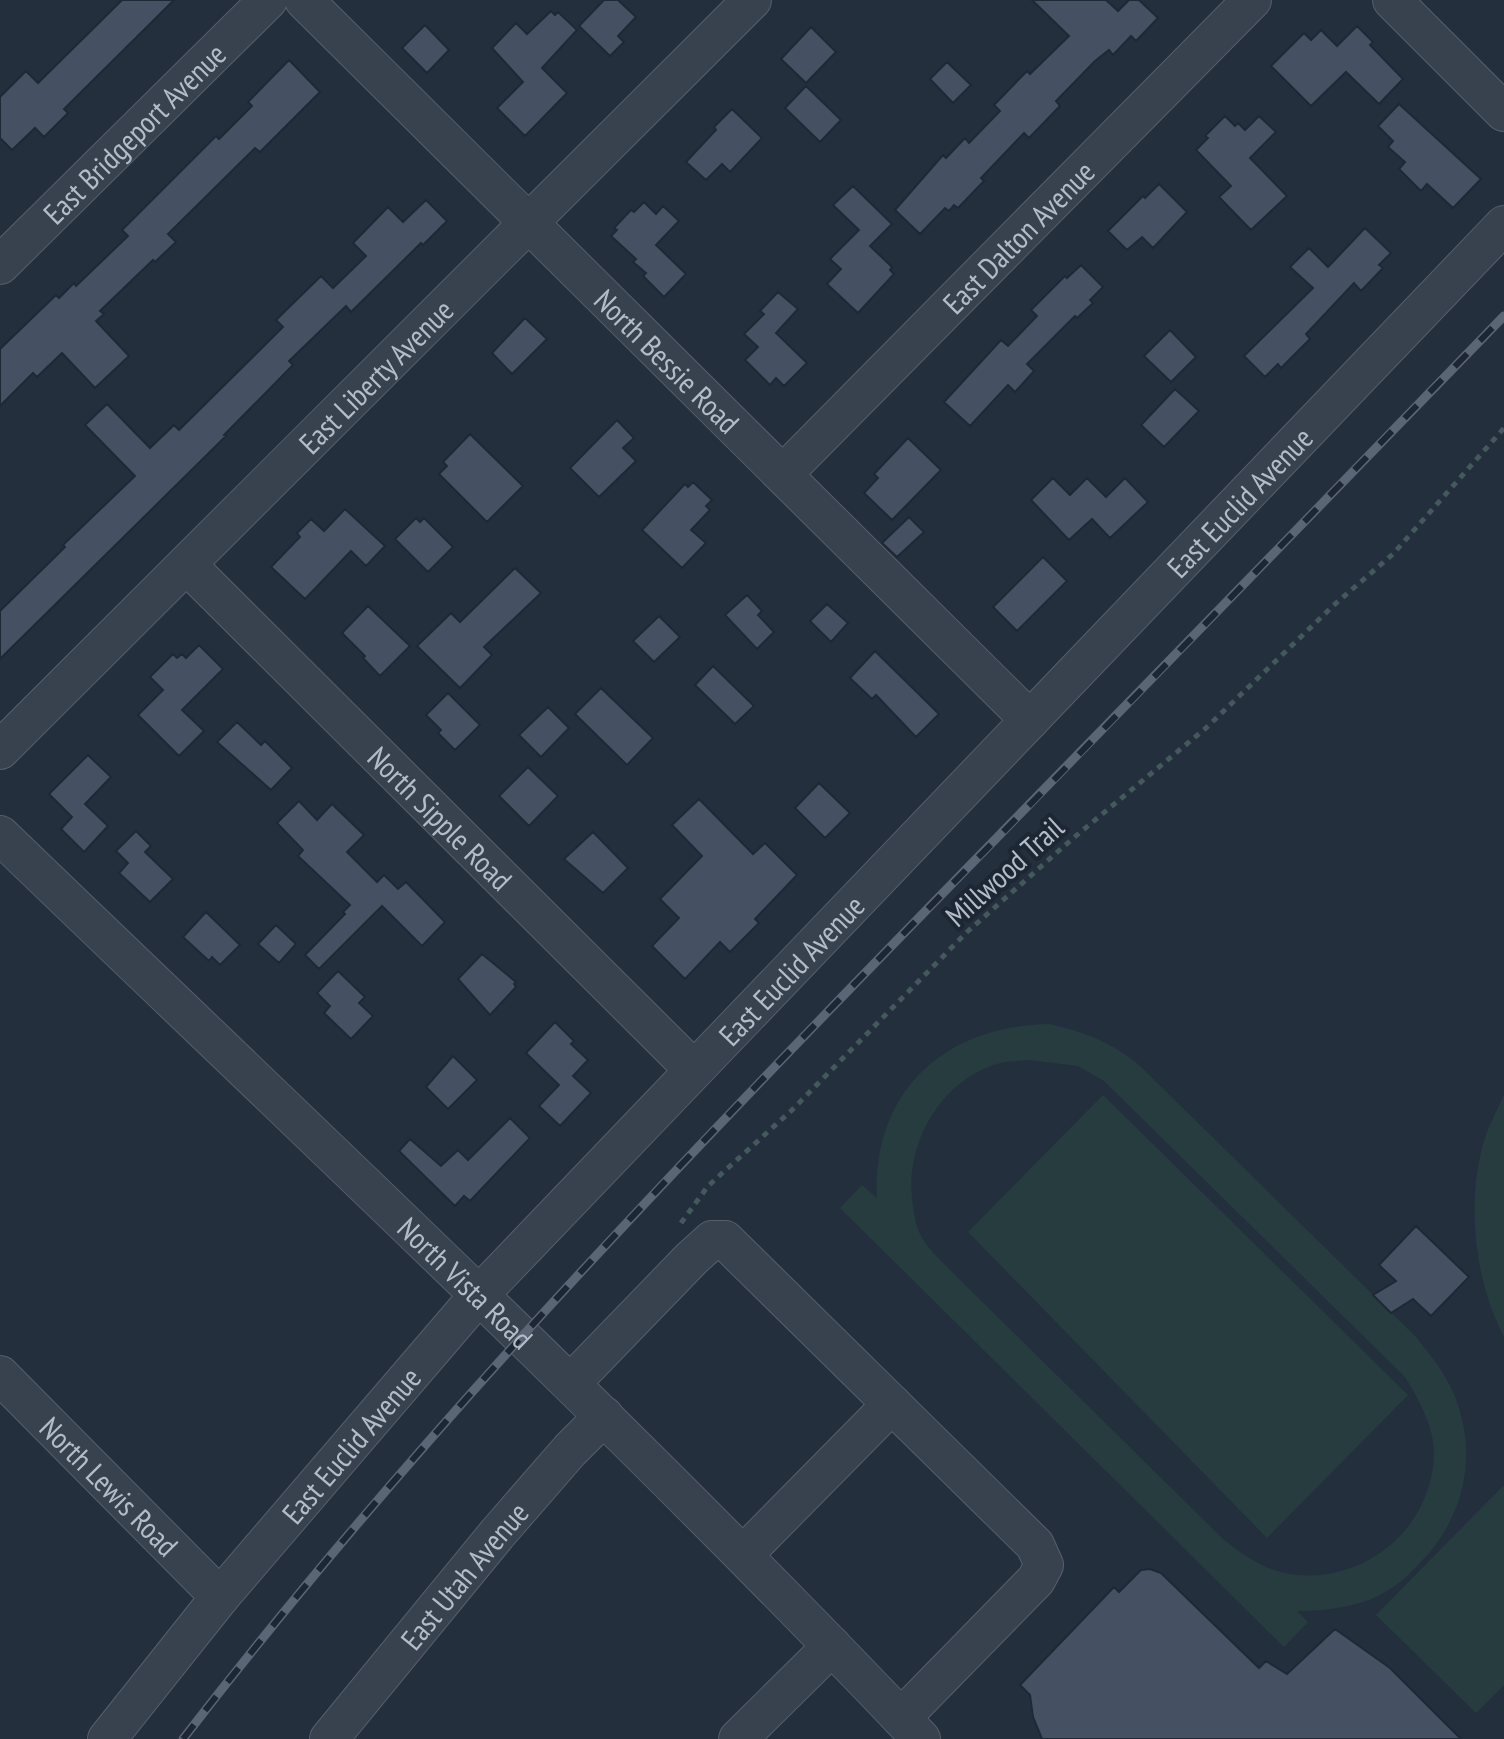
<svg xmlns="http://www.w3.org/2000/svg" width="1504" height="1739" font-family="'PT Sans Narrow',sans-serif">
  <rect width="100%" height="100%" fill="#242f3e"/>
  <path fill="#263c3f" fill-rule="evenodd" d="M 1049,1024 C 1085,1032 1111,1042 1139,1065 L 1415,1336 C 1433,1358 1451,1380 1459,1408 C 1477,1466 1460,1523 1418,1565 C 1405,1579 1388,1593 1369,1600 C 1346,1608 1322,1611 1297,1611 L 1308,1622 L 1284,1647 L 840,1208 L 862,1185 L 877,1198 C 872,1091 945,1026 1049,1024 ZM 1029,1060 L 1078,1066 L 1104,1081 L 1405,1377 C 1419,1400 1435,1428 1434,1456 C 1431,1527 1368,1581 1298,1575 C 1269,1573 1245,1557 1223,1539 L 956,1276 C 944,1263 928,1250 920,1234 C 915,1223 913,1209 912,1198 C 906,1140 944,1075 1005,1062 C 1012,1061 1021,1061 1029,1060 Z
    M 1504,1094 L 1504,1337 C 1474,1278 1466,1204 1484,1141 C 1489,1125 1498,1109 1504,1094 Z
    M 1103,1095 L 1408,1395 L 1267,1538 L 968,1232 Z
    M 1504,1485 L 1504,1685 L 1476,1713 L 1376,1615 Z"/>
  <path fill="#455162" stroke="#1f2835" stroke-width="2" d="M 122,0 L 174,0 L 64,109 L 68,113 L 44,137 L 35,128 L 12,150 L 0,138 L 0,97 L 26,71 L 38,83 Z
    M 604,0 L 618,0 L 636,17 L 618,36 L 624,42 L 610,56 L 579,26 Z
    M 1032,0 L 1106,0 L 1118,11 L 1129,0 L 1139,0 L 1158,18 L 1136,41 L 1131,36 L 1113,55 L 1109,50 L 1095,61 L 1056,101 L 1060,106 L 1029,138 L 1024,133 L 981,178 L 984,181 L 958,208 L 954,205 L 949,211 L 945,208 L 920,234 L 895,210 L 943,155 L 946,158 L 965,138 L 969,143 L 1000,111 L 994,105 L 1027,71 L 1030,74 L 1069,36 Z
    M 551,11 L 555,15 L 558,12 L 577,30 L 542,68 L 567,93 L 525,136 L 497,108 L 523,82 L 492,48 L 516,23 L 527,34 Z
    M 425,25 L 449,50 L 427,73 L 402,48 Z
    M 1357,26 L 1373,42 L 1370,45 L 1403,79 L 1379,104 L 1346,72 L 1311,106 L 1271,66 L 1304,33 L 1311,40 L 1321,30 L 1337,46 Z
    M 811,27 L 836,52 L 806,83 L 781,59 Z
    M 289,60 L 320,92 L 260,152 L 255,148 L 168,234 L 176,242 L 155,262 L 153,260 L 100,311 L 104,314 L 96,321 L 129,356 L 95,388 L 62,353 L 37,377 L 33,373 L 0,406 L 0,349 L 56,295 L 59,298 L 74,283 L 76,286 L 128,236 L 122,230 L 216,136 L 219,139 L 252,106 L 248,102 Z
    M 947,62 L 971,85 L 953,103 L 930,79 Z
    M 806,86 L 841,120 L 820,142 L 785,108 Z
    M 1399,104 L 1481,179 L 1453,208 L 1427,184 L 1421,191 L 1399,169 L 1405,162 L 1388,147 L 1393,141 L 1378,126 Z
    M 732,109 L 762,138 L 730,172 L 722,164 L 706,180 L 686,162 L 716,130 L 714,127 Z
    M 1225,116 L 1235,126 L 1238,123 L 1245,130 L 1259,116 L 1276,132 L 1250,158 L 1287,196 L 1251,230 L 1219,197 L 1231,186 L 1196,150 L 1208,138 L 1205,136 Z
    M 1159,184 L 1187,212 L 1153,248 L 1142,237 L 1127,250 L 1108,231 L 1143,196 L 1145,198 Z
    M 853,186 L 892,224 L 870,246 L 892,267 L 890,270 L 894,274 L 858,313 L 827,284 L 841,269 L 830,259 L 859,230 L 833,205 Z
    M 426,200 L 447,221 L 423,245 L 421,243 L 351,312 L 346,306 L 289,361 L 293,365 L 224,435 L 226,436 L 0,659 L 0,611 L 65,547 L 63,545 L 135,476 L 85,425 L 107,404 L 150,448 L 174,425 L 179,430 L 283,327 L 276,320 L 321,276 L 333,288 L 366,256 L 353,243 L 388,207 L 403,222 Z
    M 644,202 L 656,214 L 663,206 L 679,221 L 656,245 L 686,274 L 664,297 L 643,276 L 646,273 L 633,262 L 636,259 L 611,236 L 617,230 L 614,228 L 631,210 L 634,212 Z
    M 1365,228 L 1391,253 L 1379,265 L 1383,268 L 1361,291 L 1354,283 L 1306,334 L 1310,339 L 1281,368 L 1278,364 L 1265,377 L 1244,356 L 1313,288 L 1290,267 L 1309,248 L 1328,267 Z
    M 1081,265 L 1103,287 L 1090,300 L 1093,303 L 1077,318 L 1075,316 L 1027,364 L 1034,371 L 1015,392 L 1008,385 L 970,426 L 944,402 L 1001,340 L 1008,346 L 1037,316 L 1031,310 L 1065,276 L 1067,278 Z
    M 778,292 L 798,309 L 776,333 L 807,363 L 784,386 L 776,378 L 770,385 L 745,360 L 758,347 L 744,334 L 764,314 L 760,311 Z
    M 525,318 L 547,339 L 512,374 L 492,353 Z
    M 1170,330 L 1196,357 L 1171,382 L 1144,356 Z
    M 1175,389 L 1199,411 L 1164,447 L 1141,425 Z
    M 617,420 L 634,438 L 623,448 L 636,461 L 599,497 L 570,468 Z
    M 470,434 L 523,486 L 487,522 L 439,474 L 447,466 L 443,462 Z
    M 908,438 L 941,470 L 892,520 L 864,493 L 878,478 L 874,474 Z
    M 1053,478 L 1070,495 L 1087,478 L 1106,497 L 1125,478 L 1148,502 L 1110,538 L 1092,519 L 1069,540 L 1031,500 Z
    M 693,482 L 712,500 L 706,506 L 710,510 L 691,530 L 706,543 L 682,568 L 642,530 L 685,484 L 688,487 Z
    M 345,509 L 385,546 L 366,566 L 351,551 L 305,599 L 271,567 L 300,537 L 297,533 L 311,519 L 324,531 Z
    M 909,517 L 924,532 L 897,557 L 882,543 Z
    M 416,518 L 420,522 L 424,518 L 453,547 L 428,572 L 395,539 Z
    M 1043,557 L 1067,581 L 1017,631 L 993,607 Z
    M 515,568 L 541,593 L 484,647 L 492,655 L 460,688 L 417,646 L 451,613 L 460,622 Z
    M 747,595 L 762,611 L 758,615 L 774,632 L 757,649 L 725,615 Z
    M 827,604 L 848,623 L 831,642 L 810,621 Z
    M 368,606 L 410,646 L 380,676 L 363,658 L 365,656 L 342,633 Z
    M 659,616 L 680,637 L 654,662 L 633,641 Z
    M 199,645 L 223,669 L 182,710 L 204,731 L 179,756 L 138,715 L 163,690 L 150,677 L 173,654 L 177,658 L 182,654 L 186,658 Z
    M 875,651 L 939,714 L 916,737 L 876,695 L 872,699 L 850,678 Z
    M 713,666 L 754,706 L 735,724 L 695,685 Z
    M 601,688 L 653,738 L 627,765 L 575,714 Z
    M 448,693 L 480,725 L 455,750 L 438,733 L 441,730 L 426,715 Z
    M 548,707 L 569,728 L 541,757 L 519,735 Z
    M 237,722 L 261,745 L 265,741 L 292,768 L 271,790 L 217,742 Z
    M 88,755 L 111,777 L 85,804 L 108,826 L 84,852 L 61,829 L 72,817 L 49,794 Z
    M 528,767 L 558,796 L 529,826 L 499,796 Z
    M 819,783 L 850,813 L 825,838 L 795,808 Z
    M 699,799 L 753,854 L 765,843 L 797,875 L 755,919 L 759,923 L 730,952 L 720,942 L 685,979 L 652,946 L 679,918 L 660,899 L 702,856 L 672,825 Z
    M 299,801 L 317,820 L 332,804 L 364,835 L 347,852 L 377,882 L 384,875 L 398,889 L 406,882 L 445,922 L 422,946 L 382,906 L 319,969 L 305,955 L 345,914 L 343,912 L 350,905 L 298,856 L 303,850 L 277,823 Z
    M 136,831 L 151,846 L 145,852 L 173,879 L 150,902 L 119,873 L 128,863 L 116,851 Z
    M 593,832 L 628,868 L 603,893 L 564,859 Z
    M 206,912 L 240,945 L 220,965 L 212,957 L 209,961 L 183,937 Z
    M 276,925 L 296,944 L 279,963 L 258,944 Z
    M 482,954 L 516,982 L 514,984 L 516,987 L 490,1015 L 458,979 Z
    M 338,971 L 365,997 L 359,1003 L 373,1016 L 351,1039 L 324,1013 L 330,1006 L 317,993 Z
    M 555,1022 L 574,1041 L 571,1044 L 588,1060 L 573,1076 L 591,1093 L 560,1126 L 539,1106 L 559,1085 L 526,1053 Z
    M 453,1056 L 477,1080 L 448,1109 L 426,1087 Z
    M 510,1118 L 530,1138 L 470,1201 L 464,1196 L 455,1206 L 399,1151 L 410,1139 L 441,1166 L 458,1150 L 468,1160 Z
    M 1416,1226 L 1469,1277 L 1431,1316 L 1413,1299 L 1391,1313 L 1373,1295 L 1396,1281 L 1379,1265 Z
    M 1150,1569 L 1161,1573 L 1259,1668 L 1266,1661 L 1287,1674 L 1335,1629 L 1390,1668 L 1461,1739 L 1042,1739 L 1033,1717 L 1030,1695 L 1020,1685 L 1114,1587 L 1119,1592 L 1141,1570 Z"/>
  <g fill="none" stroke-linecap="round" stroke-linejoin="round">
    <defs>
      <g id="minor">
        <path id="s1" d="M 304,0 L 1030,720"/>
        <path d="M 1392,0 L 1504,112"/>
        <path id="s2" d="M 0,265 L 268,0"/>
        <path id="s3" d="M 783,474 L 1252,0"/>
        <path id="s4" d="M 187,565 L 693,1069"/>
        <path id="s5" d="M 0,750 L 752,0"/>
        <path id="s6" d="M 0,835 C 310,1134 625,1427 921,1739"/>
        <path id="s7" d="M 0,1375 L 220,1597"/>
        <path d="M 571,1383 L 692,1258 L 712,1240 L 725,1240 L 1035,1545 L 1044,1565 L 1036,1580 L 901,1718"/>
        <path d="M 744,1554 L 892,1404"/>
        <path id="s8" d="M 107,1739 L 220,1597 L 478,1296 L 1504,225"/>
        <path id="s9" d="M 329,1739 L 497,1534 L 570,1450 L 604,1416"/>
        <path d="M 738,1739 L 832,1646"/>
      </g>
    </defs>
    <use href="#minor" stroke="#565f6c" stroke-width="40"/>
    <path stroke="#44595c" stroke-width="5" stroke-dasharray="6 6" stroke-linecap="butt" d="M 681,1223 L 708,1186 L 791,1111 L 967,932 L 1071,840 L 1206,728 L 1334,605 L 1393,554 L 1504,428"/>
    <use href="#minor" stroke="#38414e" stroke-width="38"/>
    <defs>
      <path id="rail" d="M 183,1739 C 405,1451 652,1192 905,932 C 1106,728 1304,521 1504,316"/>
    </defs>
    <use href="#rail" stroke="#5a6575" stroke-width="9"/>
    <use href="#rail" stroke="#1d2633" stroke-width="6" stroke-dasharray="18" stroke-linecap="butt"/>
  </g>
  <g text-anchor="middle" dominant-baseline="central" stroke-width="8" stroke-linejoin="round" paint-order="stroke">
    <g font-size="30" fill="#b4bcc9" stroke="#1d2633">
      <text stroke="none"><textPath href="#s2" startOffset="188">East Bridgeport Avenue</textPath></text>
      <text stroke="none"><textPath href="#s3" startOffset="334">East Dalton Avenue</textPath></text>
      <text stroke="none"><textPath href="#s1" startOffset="512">North Bessie Road</textPath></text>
      <text stroke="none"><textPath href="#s5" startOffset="530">East Liberty Avenue</textPath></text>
      <text stroke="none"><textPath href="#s8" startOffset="1678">East Euclid Avenue</textPath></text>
      <text stroke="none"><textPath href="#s4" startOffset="358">North Sipple Road</textPath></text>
      <text transform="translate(1004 871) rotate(-42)">Millwood Trail</text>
      <text stroke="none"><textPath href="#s8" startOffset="1030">East Euclid Avenue</textPath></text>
      <text stroke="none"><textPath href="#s6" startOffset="646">North Vista Road</textPath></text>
      <text stroke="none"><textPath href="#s8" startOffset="382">East Euclid Avenue</textPath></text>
      <text stroke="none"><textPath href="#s7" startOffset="156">North Lewis Road</textPath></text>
      <text stroke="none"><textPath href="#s9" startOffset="212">East Utah Avenue</textPath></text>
    </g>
  </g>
</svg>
